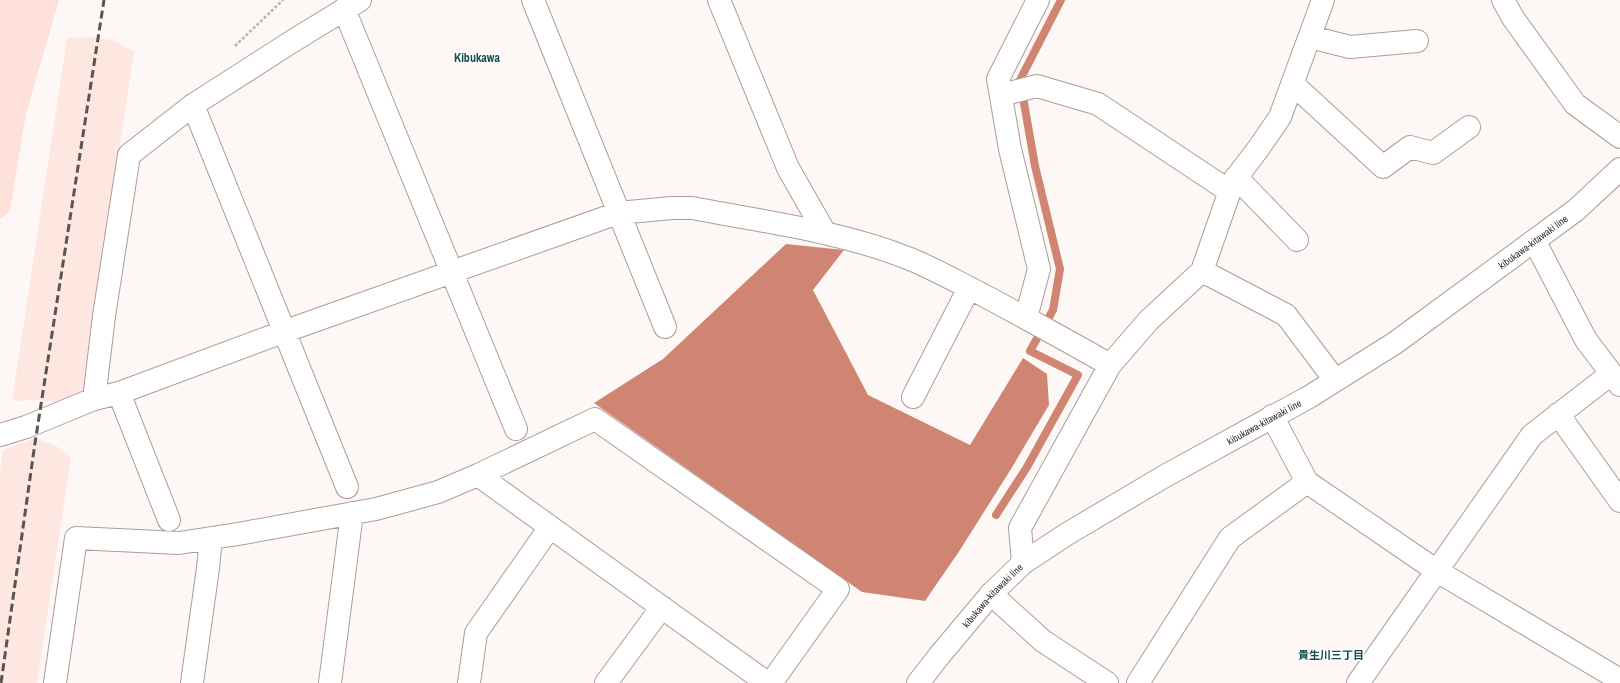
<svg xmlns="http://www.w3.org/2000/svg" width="1620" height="683" font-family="'Archivo Narrow','Noto Sans JP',sans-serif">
  <rect width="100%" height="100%" fill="#fdf7f6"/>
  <path fill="#fee7e1" d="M 93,37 L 112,40 L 134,52 L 83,391 L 60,402 L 38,400 L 12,401 L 67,38 Z
    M 35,438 L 58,447 L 71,458 L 37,683 L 0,683 L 0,471 L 3,450 Z"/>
  <path fill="#fde1da" d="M 0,0 L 59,0 L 26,114 L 10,210 L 0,220 Z"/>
  <path fill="#d08573" d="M 786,244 L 844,250 L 813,290 L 868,395 L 970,445 L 1023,358 L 1047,374 L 1049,405 L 1011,469 L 960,550 L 925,601 L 862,592 L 594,403 L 663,359 Z"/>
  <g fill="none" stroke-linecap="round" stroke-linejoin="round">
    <path stroke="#d08573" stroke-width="8" d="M 996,515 L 1027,467 L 1078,375 L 1030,351 L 1053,310 L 1060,269 L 1035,166 L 1020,80 L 1061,0"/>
    <defs>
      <path id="minor" d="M 533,0 L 665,327
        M 719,0 L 788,168 L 825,233
        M 1503,0 L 1513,18 L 1575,104 L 1620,137
        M 344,9 L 516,429
        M 1310,37 L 1350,47 L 1417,41
        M 1293,84 L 1383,167 L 1410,147 L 1433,153 L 1469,127
        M 1001,95 L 1037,86 L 1098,104 L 1229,191
        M 193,105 L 347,487
        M 1236,177 L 1297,240
        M 1535,242 L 1586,340 L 1620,385
        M 1202,271 L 1286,315 L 1335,380
        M 1026,318 L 1039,269 L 1010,149 L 998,79 L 1038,0
        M 119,393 L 169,520
        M 913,397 L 969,288
        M 94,399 L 104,316 L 129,155 L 193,105 L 296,39 L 360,0
        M 1558,414 L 1620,501
        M 1272,416 L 1307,482 L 1437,571 L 1620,680
        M 0,435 L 26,427 L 94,399 L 119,393 L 283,332 L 618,213 L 672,208 L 692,208 C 765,222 840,231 910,259 C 935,269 959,283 983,295 C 1026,318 1068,341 1110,365
        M 478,475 L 767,683
        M 1023,563 L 1020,528 L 1110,365 L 1149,320 L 1202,271 L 1233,182 L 1258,149 L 1280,117 L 1323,0
        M 991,594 L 1043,641 L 1107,683
        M 55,683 L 76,538 L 179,543 L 238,534 L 376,509 L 438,492 L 478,475 L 595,419 L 838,589 L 771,683
        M 192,683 L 208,568 L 211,538
        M 330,683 L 352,513
        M 469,683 L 476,633 L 550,527
        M 606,683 L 662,607
        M 1138,683 L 1230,538 L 1307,482
        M 1358,683 L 1532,435 L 1611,374"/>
      <g id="secondary">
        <path id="s1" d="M 918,683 L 939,656 L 991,594 L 1023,563 L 1067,534 L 1165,476 L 1309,397 L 1395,343 L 1576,210 L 1620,169"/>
      </g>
    </defs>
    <use href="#minor" stroke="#ab9d9a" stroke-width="24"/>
    <use href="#secondary" stroke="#ab9d9a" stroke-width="24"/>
    <path stroke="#bab4b3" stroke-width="2.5" stroke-dasharray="3 2" stroke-linecap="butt" d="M 235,46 L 283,0"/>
    <use href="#minor" stroke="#fff" stroke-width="22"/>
    <use href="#secondary" stroke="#fff" stroke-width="22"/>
    <path stroke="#5a5453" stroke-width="3" stroke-dasharray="8 4" stroke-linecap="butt" d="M 1,683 L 35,443 L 104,0"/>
  </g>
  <g text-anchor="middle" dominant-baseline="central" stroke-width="3.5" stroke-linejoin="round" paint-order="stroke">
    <g font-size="10" fill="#383231" stroke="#fff">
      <text stroke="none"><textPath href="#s1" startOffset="763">kibukawa-kitawaki line</textPath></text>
      <text stroke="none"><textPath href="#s1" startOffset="439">kibukawa-kitawaki line</textPath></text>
      <text stroke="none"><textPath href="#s1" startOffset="115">kibukawa-kitawaki line</textPath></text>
    </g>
    <g font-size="11" font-weight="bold" fill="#124f4d" stroke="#fff">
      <text x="1331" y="655">貴生川三丁目</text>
    </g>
    <g font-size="12" font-weight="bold" fill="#124f4d" stroke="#fff">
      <text x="477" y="58">Kibukawa</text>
    </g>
  </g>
</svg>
